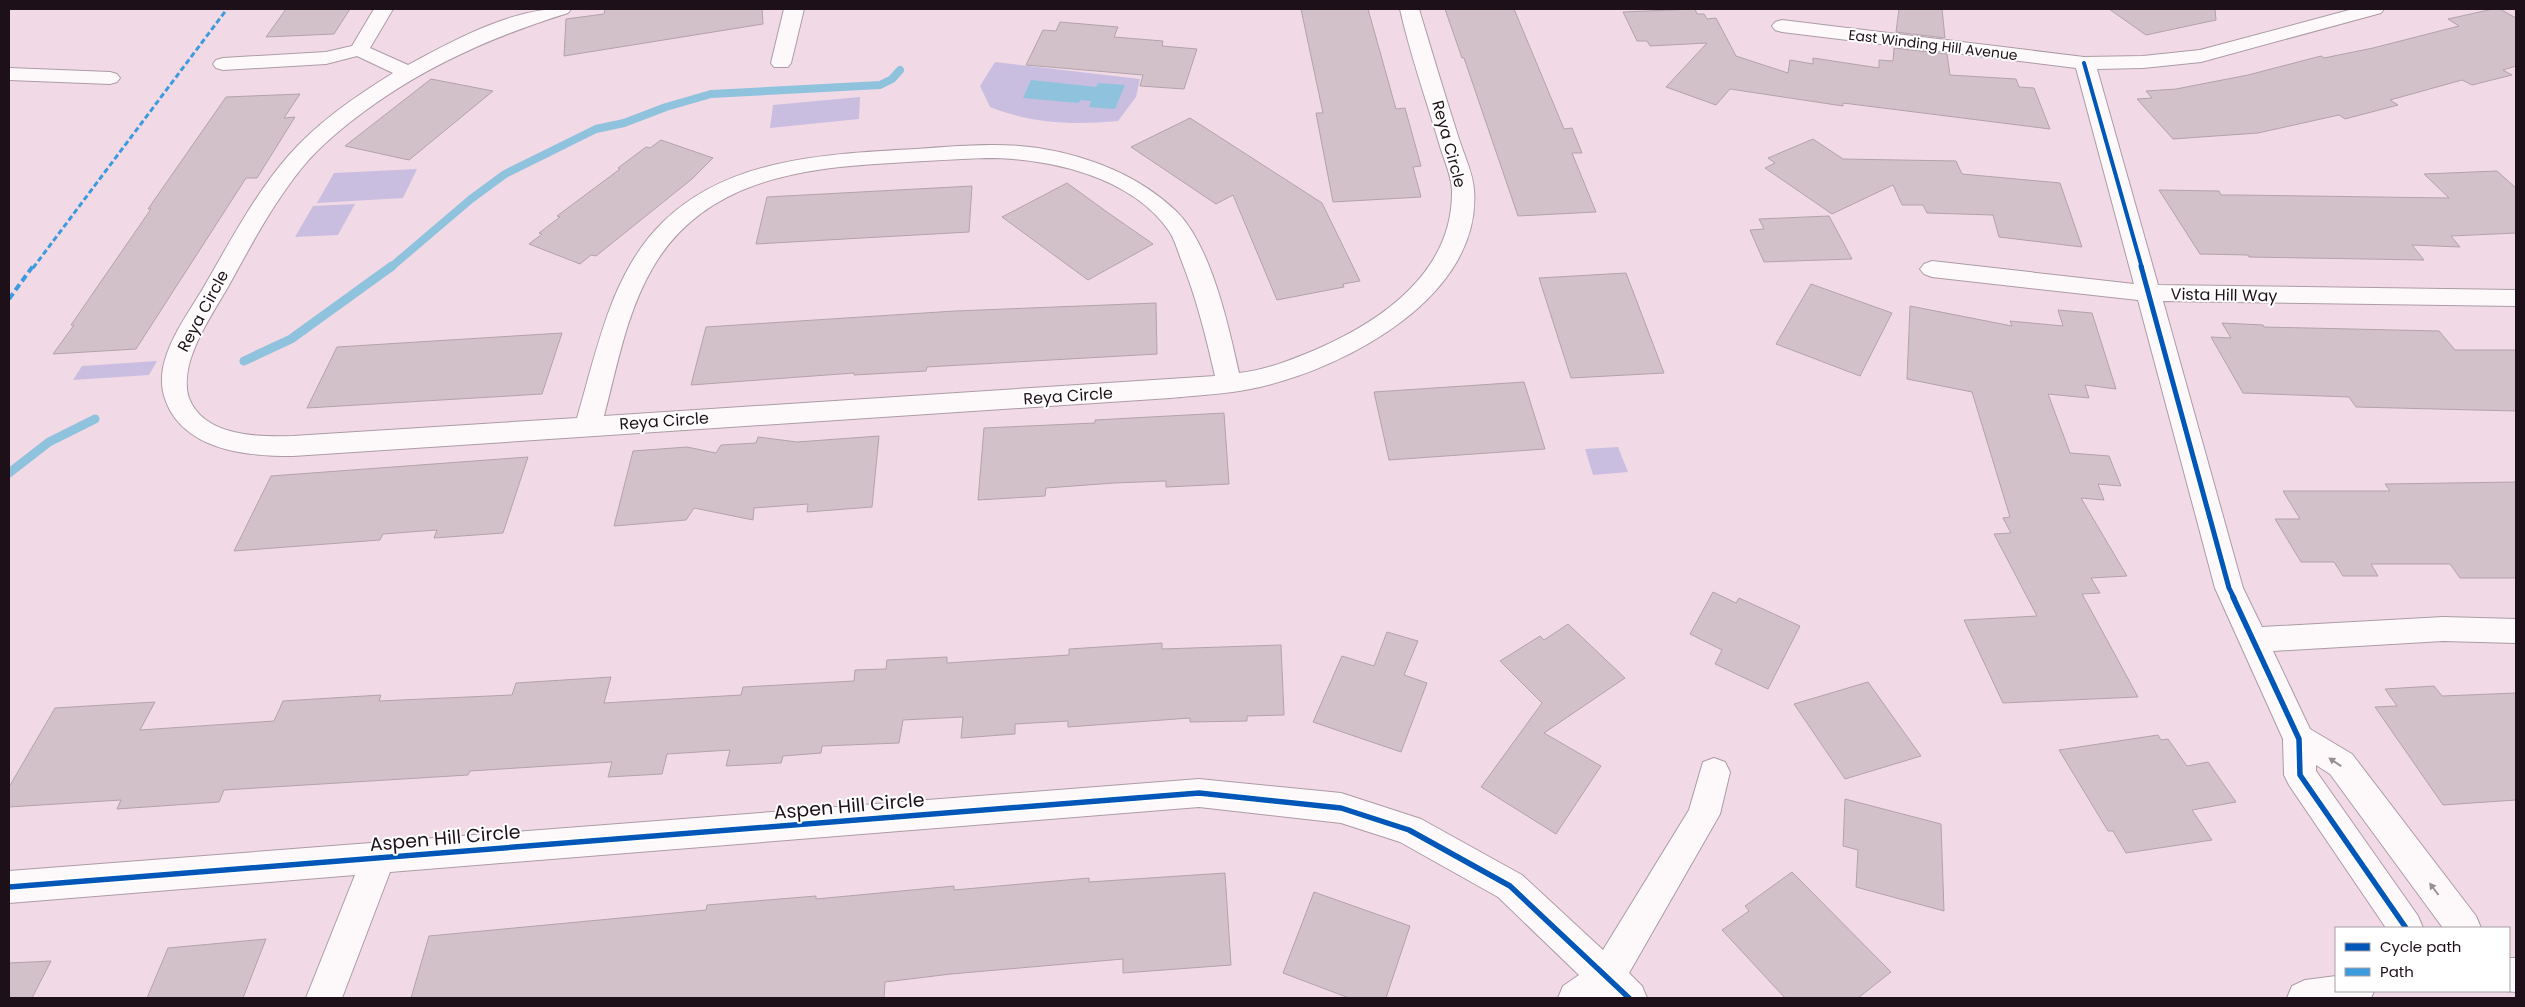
<svg xmlns="http://www.w3.org/2000/svg" width="2525" height="1007" font-family="Poppins,sans-serif">
  <rect width="100%" height="100%" fill="#f1dae6"/>
  <path fill="#c9bde0" d="M 995,62 L 1140,79 L 1136,97 L 1118,121 C 1072,125 1034,124 990,107 L 980,86 Z
    M 860,97 L 859,119 L 770,128 L 773,105 Z
    M 417,169 L 403,198 L 317,203 L 334,173 Z
    M 355,204 L 338,235 L 295,237 L 313,206 Z
    M 157,361 L 149,375 L 73,380 L 82,366 Z
    M 1618,447 L 1628,472 L 1593,475 L 1585,449 Z"/>
  <path fill="#8fc2dd" d="M 1031,80 L 1096,87 L 1099,83 L 1125,85 L 1115,109 L 1089,107 L 1091,101 L 1080,100 L 1079,103 L 1023,98 Z"/>
  <g fill="none" stroke-linecap="round" stroke-linejoin="round">
    <path stroke="#8fc2dd" stroke-width="8" d="M 390,268 L 471,199 L 505,174 L 596,129 L 624,123 L 666,107 L 711,94 L 880,85 L 892,79 L 900,70"/>
    <path stroke="#8fc2dd" stroke-width="9" d="M 244,361 L 291,339 L 392,266
      M 9,473 L 49,442 L 95,419"/>
  </g>
  <path fill="#d3c1ca" stroke="#b3a2ab" d="M 286,9 L 350,9 L 334,34 L 266,37 Z
    M 605,9 L 762,9 L 763,24 L 564,56 L 566,19 L 604,14 Z
    M 1301,9 L 1368,9 L 1396,109 L 1405,108 L 1421,166 L 1413,167 L 1421,197 L 1333,202 L 1316,113 L 1323,113 Z
    M 1445,9 L 1514,9 L 1564,129 L 1572,128 L 1582,153 L 1572,153 L 1596,212 L 1518,216 L 1464,58 L 1462,58 Z
    M 1695,9 L 1697,14 L 1704,14 L 1707,19 L 1716,18 L 1736,56 L 1788,73 L 1790,60 L 1813,64 L 1813,58 L 1879,68 L 1879,60 L 1893,61 L 1894,48 L 1947,54 L 1950,75 L 2016,79 L 2019,87 L 2034,88 L 2050,129 L 1851,104 L 1843,103 L 1843,106 L 1730,89 L 1716,105 L 1666,87 L 1707,43 L 1650,46 L 1647,41 L 1637,41 L 1623,12 Z
    M 1899,9 L 1942,9 L 1945,38 L 1896,32 Z
    M 2109,9 L 2215,9 L 2216,20 L 2146,35 Z
    M 2493,9 L 2500,9 L 2516,18 L 2516,66 L 2503,70 L 2512,75 L 2472,85 L 2462,80 L 2390,100 L 2398,105 L 2345,119 L 2339,115 L 2258,133 L 2173,139 L 2137,99 L 2152,98 L 2146,91 L 2176,89 L 2248,75 L 2321,56 L 2324,58 L 2373,48 L 2459,26 L 2448,19 Z
    M 1060,22 L 1118,27 L 1114,37 L 1163,41 L 1162,46 L 1197,49 L 1184,89 L 1140,86 L 1143,75 L 1026,65 L 1043,30 L 1056,31 Z
    M 431,79 L 493,91 L 409,160 L 345,146 Z
    M 300,94 L 284,118 L 295,117 L 257,178 L 246,178 L 136,349 L 53,354 L 74,325 L 71,325 L 151,209 L 148,209 L 226,97 Z
    M 1190,118 L 1322,203 L 1360,281 L 1343,284 L 1344,287 L 1277,300 L 1233,195 L 1216,204 L 1131,147 Z
    M 1813,139 L 1843,159 L 1956,161 L 1962,174 L 2060,183 L 2082,247 L 1999,237 L 1993,215 L 1927,213 L 1923,205 L 1902,205 L 1893,185 L 1832,214 L 1765,168 L 1775,163 L 1768,158 Z
    M 661,140 L 713,158 L 692,179 L 596,256 L 591,255 L 580,264 L 529,244 L 542,234 L 539,233 L 560,217 L 557,216 L 620,169 L 618,168 L 646,147 L 650,148 Z
    M 2497,171 L 2516,188 L 2516,233 L 2451,236 L 2460,247 L 2412,245 L 2424,260 L 2249,257 L 2248,255 L 2200,254 L 2159,190 L 2219,191 L 2221,195 L 2237,195 L 2449,198 L 2424,174 Z
    M 1067,183 L 1107,212 L 1153,244 L 1088,280 L 1002,217 Z
    M 972,186 L 969,232 L 756,244 L 767,197 Z
    M 1829,216 L 1852,259 L 1764,262 L 1750,230 L 1764,229 L 1759,219 Z
    M 1626,273 L 1664,373 L 1571,378 L 1539,278 Z
    M 1811,284 L 1892,313 L 1860,376 L 1776,344 Z
    M 1156,303 L 1157,354 L 927,367 L 926,371 L 854,375 L 854,373 L 691,385 L 706,327 L 955,311 Z
    M 1910,306 L 2012,326 L 2010,321 L 2063,326 L 2058,310 L 2092,313 L 2116,389 L 2085,385 L 2089,398 L 2048,394 L 2070,453 L 2109,456 L 2121,486 L 2098,484 L 2104,500 L 2081,498 L 2127,576 L 2091,578 L 2100,593 L 2082,594 L 2138,697 L 2003,703 L 1964,620 L 2037,616 L 1994,534 L 2011,533 L 2003,518 L 2010,517 L 1972,392 L 1907,379 Z
    M 2222,323 L 2263,325 L 2264,327 L 2439,331 L 2455,350 L 2516,350 L 2516,411 L 2356,407 L 2349,397 L 2243,393 L 2211,337 L 2231,338 Z
    M 562,333 L 542,394 L 307,408 L 337,347 Z
    M 1524,382 L 1545,449 L 1389,460 L 1374,392 Z
    M 1224,413 L 1229,484 L 1166,487 L 1166,481 L 1114,483 L 1046,488 L 1045,496 L 978,500 L 984,428 L 1095,423 L 1095,420 Z
    M 879,436 L 872,507 L 807,512 L 808,504 L 754,508 L 753,520 L 694,508 L 686,520 L 614,526 L 633,451 L 687,447 L 716,453 L 721,445 L 756,443 L 758,437 L 797,442 Z
    M 528,457 L 503,533 L 434,538 L 437,530 L 383,534 L 380,540 L 234,551 L 271,476 Z
    M 2516,482 L 2516,578 L 2460,578 L 2450,564 L 2371,564 L 2378,576 L 2343,576 L 2334,562 L 2301,562 L 2275,519 L 2300,519 L 2283,491 L 2390,491 L 2385,484 Z
    M 1713,592 L 1736,603 L 1739,598 L 1800,626 L 1768,689 L 1715,664 L 1722,650 L 1690,634 Z
    M 1568,624 L 1625,678 L 1544,733 L 1601,766 L 1556,834 L 1481,787 L 1542,703 L 1500,661 L 1540,636 L 1544,640 Z
    M 1387,632 L 1418,641 L 1404,675 L 1427,683 L 1401,752 L 1313,722 L 1342,656 L 1374,666 Z
    M 1162,643 L 1162,649 L 1281,645 L 1284,715 L 1247,716 L 1247,721 L 1190,722 L 1190,718 L 1068,727 L 1068,721 L 1015,724 L 1015,734 L 961,738 L 963,717 L 903,720 L 899,743 L 822,746 L 821,753 L 783,756 L 781,763 L 726,766 L 730,750 L 667,754 L 662,774 L 608,777 L 612,762 L 470,771 L 468,775 L 224,790 L 219,802 L 117,809 L 121,800 L 9,807 L 9,787 L 55,708 L 155,702 L 140,730 L 274,721 L 283,701 L 381,695 L 379,701 L 512,695 L 516,683 L 611,677 L 604,703 L 741,695 L 743,687 L 854,681 L 855,670 L 886,669 L 887,660 L 947,657 L 947,663 L 1069,655 L 1069,649 Z
    M 1868,682 L 1921,756 L 1845,779 L 1794,704 Z
    M 2434,686 L 2442,696 L 2516,693 L 2516,800 L 2443,805 L 2375,707 L 2397,706 L 2385,689 Z
    M 2158,735 L 2161,740 L 2168,739 L 2187,766 L 2208,762 L 2236,802 L 2192,810 L 2212,840 L 2126,853 L 2113,831 L 2108,831 L 2059,750 Z
    M 1845,799 L 1941,824 L 1944,911 L 1856,887 L 1858,850 L 1843,846 Z
    M 1792,872 L 1891,972 L 1858,998 L 1785,998 L 1722,930 L 1749,911 L 1745,906 Z
    M 1225,873 L 1231,965 L 1123,973 L 1123,959 L 951,974 L 885,982 L 884,998 L 411,998 L 429,936 L 706,910 L 707,905 L 816,896 L 816,899 L 954,886 L 954,890 L 1089,878 L 1089,882 Z
    M 1314,892 L 1410,926 L 1386,998 L 1349,998 L 1283,973 Z
    M 266,939 L 243,998 L 147,998 L 168,948 Z
    M 51,961 L 32,998 L 9,998 L 9,963 Z"/>
  <g fill="none" stroke-linecap="round" stroke-linejoin="round">
    <defs>
      <path id="minor" d="M 374,9 L 393,9 L 370,48 L 408,65 C 454,40 517,5 571,9 L 568,13 C 484,39 406,75 338,132 C 325,143 312,155 301,169 C 272,205 250,247 228,287 C 214,311 198,335 190,361 C 187,372 185,387 189,398 C 204,437 259,437 293,436 L 577,418 C 597,351 611,272 663,222 C 730,157 829,154 916,149 C 956,146 998,142 1038,148 C 1089,156 1140,176 1177,212 C 1211,246 1229,327 1239,373 C 1266,370 1291,360 1315,350 C 1382,321 1453,272 1452,191 C 1452,176 1443,158 1439,143 C 1426,99 1410,54 1400,9 L 1419,9 C 1432,52 1445,96 1459,139 C 1464,155 1473,173 1474,190 C 1482,296 1347,367 1260,387 C 1231,394 1200,395 1170,398 L 293,456 C 251,456 195,452 171,412 C 163,397 160,385 163,368 C 169,338 190,311 205,285 C 231,240 255,194 289,155 C 318,122 356,96 393,73 L 357,56 L 326,64 L 223,70 L 216,68 L 213,64 L 216,60 L 223,58 L 326,52 L 352,46 ZM 986,158 C 1048,158 1131,176 1169,231 C 1175,240 1178,252 1182,262 C 1197,300 1206,337 1215,376 L 604,416 C 617,367 626,314 652,269 C 702,181 799,168 892,163 C 923,161 955,159 986,158 Z
        M 784,9 L 804,9 L 791,63 L 788,67 L 774,67 L 771,63 Z
        M 2353,9 L 2384,9 L 2381,13 L 2201,62 L 2143,68 L 2097,69 L 2158,285 L 2516,290 L 2516,306 L 2163,301 L 2243,588 L 2262,627 L 2443,617 L 2516,619 L 2516,643 L 2443,641 L 2273,651 L 2310,729 L 2352,754 L 2476,916 L 2481,928 L 2443,928 L 2330,774 L 2316,765 L 2316,771 L 2418,916 L 2423,928 L 2386,928 L 2289,785 L 2284,775 L 2283,739 L 2215,588 L 2138,300 L 1932,277 L 1924,274 L 1920,269 L 1924,264 L 1932,261 L 2134,284 L 2076,68 L 1782,32 L 1775,30 L 1772,26 L 1775,22 L 1782,20 L 2084,57 L 2143,56 L 2200,50 Z
        M 9,68 L 110,72 L 117,74 L 120,78 L 117,82 L 110,84 L 9,80 Z
        M 1714,758 L 1725,762 L 1730,772 L 1720,814 L 1629,973 L 1642,986 L 1647,998 L 1558,998 L 1563,986 L 1579,975 L 1498,897 L 1400,842 L 1341,823 L 1199,807 L 390,872 L 342,998 L 306,998 L 355,875 L 9,903 L 9,871 L 1199,779 L 1341,793 L 1421,819 L 1522,875 L 1603,950 L 1689,810 L 1703,762 Z
        M 2509,958 L 2516,958 L 2516,992 L 2505,991 L 2509,991 Z
        M 2336,976 L 2336,991 L 2374,991 L 2371,998 L 2287,998 L 2292,986 L 2305,980 Z"/>
    </defs>
    <use href="#minor" stroke="#ac9ba4" stroke-width="2"/>
    <use href="#minor" fill="#fdf9fb" fill-rule="evenodd"/>
    <path stroke="#3c9adf" stroke-width="3" stroke-dasharray="5.5 3" stroke-linecap="butt" d="M 33,268 L 227,9"/>
    <path stroke="#3c9adf" stroke-width="4" stroke-dasharray="7 4" stroke-linecap="butt" d="M 9,299 L 33,266"/>
    <defs>
      <path id="cycleway-far2" d="M 2084,63 L 2142,268"/>
      <path id="cycleway-far1" d="M 2141,266 L 2229,588 L 2234,598"/>
      <path id="cycleway" d="M 2233,597 L 2299,739 L 2300,775 L 2406,928
        M 9,887 L 1199,793 L 1341,808 L 1409,830 L 1510,886 L 1629,998"/>
    </defs>
    <use href="#cycleway-far2" stroke="#fff" stroke-width="6"/>
    <use href="#cycleway-far1" stroke="#fff" stroke-width="8"/>
    <use href="#cycleway" stroke="#fff" stroke-width="9"/>
    <use href="#cycleway-far2" stroke="#0057b8" stroke-width="4"/>
    <use href="#cycleway-far1" stroke="#0057b8" stroke-width="5"/>
    <use href="#cycleway" stroke="#0057b8" stroke-width="5.5"/>
  </g>
  <defs><path id="oneway-solid" d="M-6-.8H1V-3.2L6.5 0L1 3.2V.8H-6Z" transform="scale(1.25)"/></defs>
  <g fill="#999095">
    <use href="#oneway-solid" transform="translate(2335 762) rotate(-146)"/>
    <use href="#oneway-solid" transform="translate(2434 889) rotate(-127)"/>
  </g>
  <g text-anchor="middle" dominant-baseline="central" stroke-width="4" stroke-linejoin="round" paint-order="stroke">
    <g font-size="14" fill="#1e1018" stroke="#fff">
      <text transform="translate(1933 45) rotate(7)">East Winding Hill Avenue</text>
    </g>
    <g font-size="16" fill="#1e1018" stroke="#fff">
      <text transform="translate(1449 144) rotate(75)">Reya Circle</text>
      <text transform="translate(2224 295) rotate(1)">Vista Hill Way</text>
      <text transform="translate(203 311) rotate(-62)">Reya Circle</text>
      <text transform="translate(1068 396) rotate(-4)">Reya Circle</text>
      <text transform="translate(664 421) rotate(-4)">Reya Circle</text>
    </g>
    <g font-size="19" fill="#1e1018" stroke="#fff">
      <text transform="translate(849 806) rotate(-5)">Aspen Hill Circle</text>
      <text transform="translate(445 838) rotate(-5)">Aspen Hill Circle</text>
    </g>
  </g>
  <rect width="2525" height="1007" fill="none" stroke="#1e1018" stroke-width="20"/>
  <rect x="2335" y="927" width="175" height="65" fill="#ffffff" stroke="#a59fa3"/>
  <rect x="2345" y="943" width="25" height="8" fill="#0057b8" stroke="#a59fa3"/>
  <text x="2380" y="952" font-size="15" fill="#1e1018">Cycle path</text>
  <rect x="2345" y="968" width="25" height="8" fill="#3c9adf" stroke="#a59fa3"/>
  <text x="2380" y="977" font-size="15" fill="#1e1018">Path</text>
</svg>
